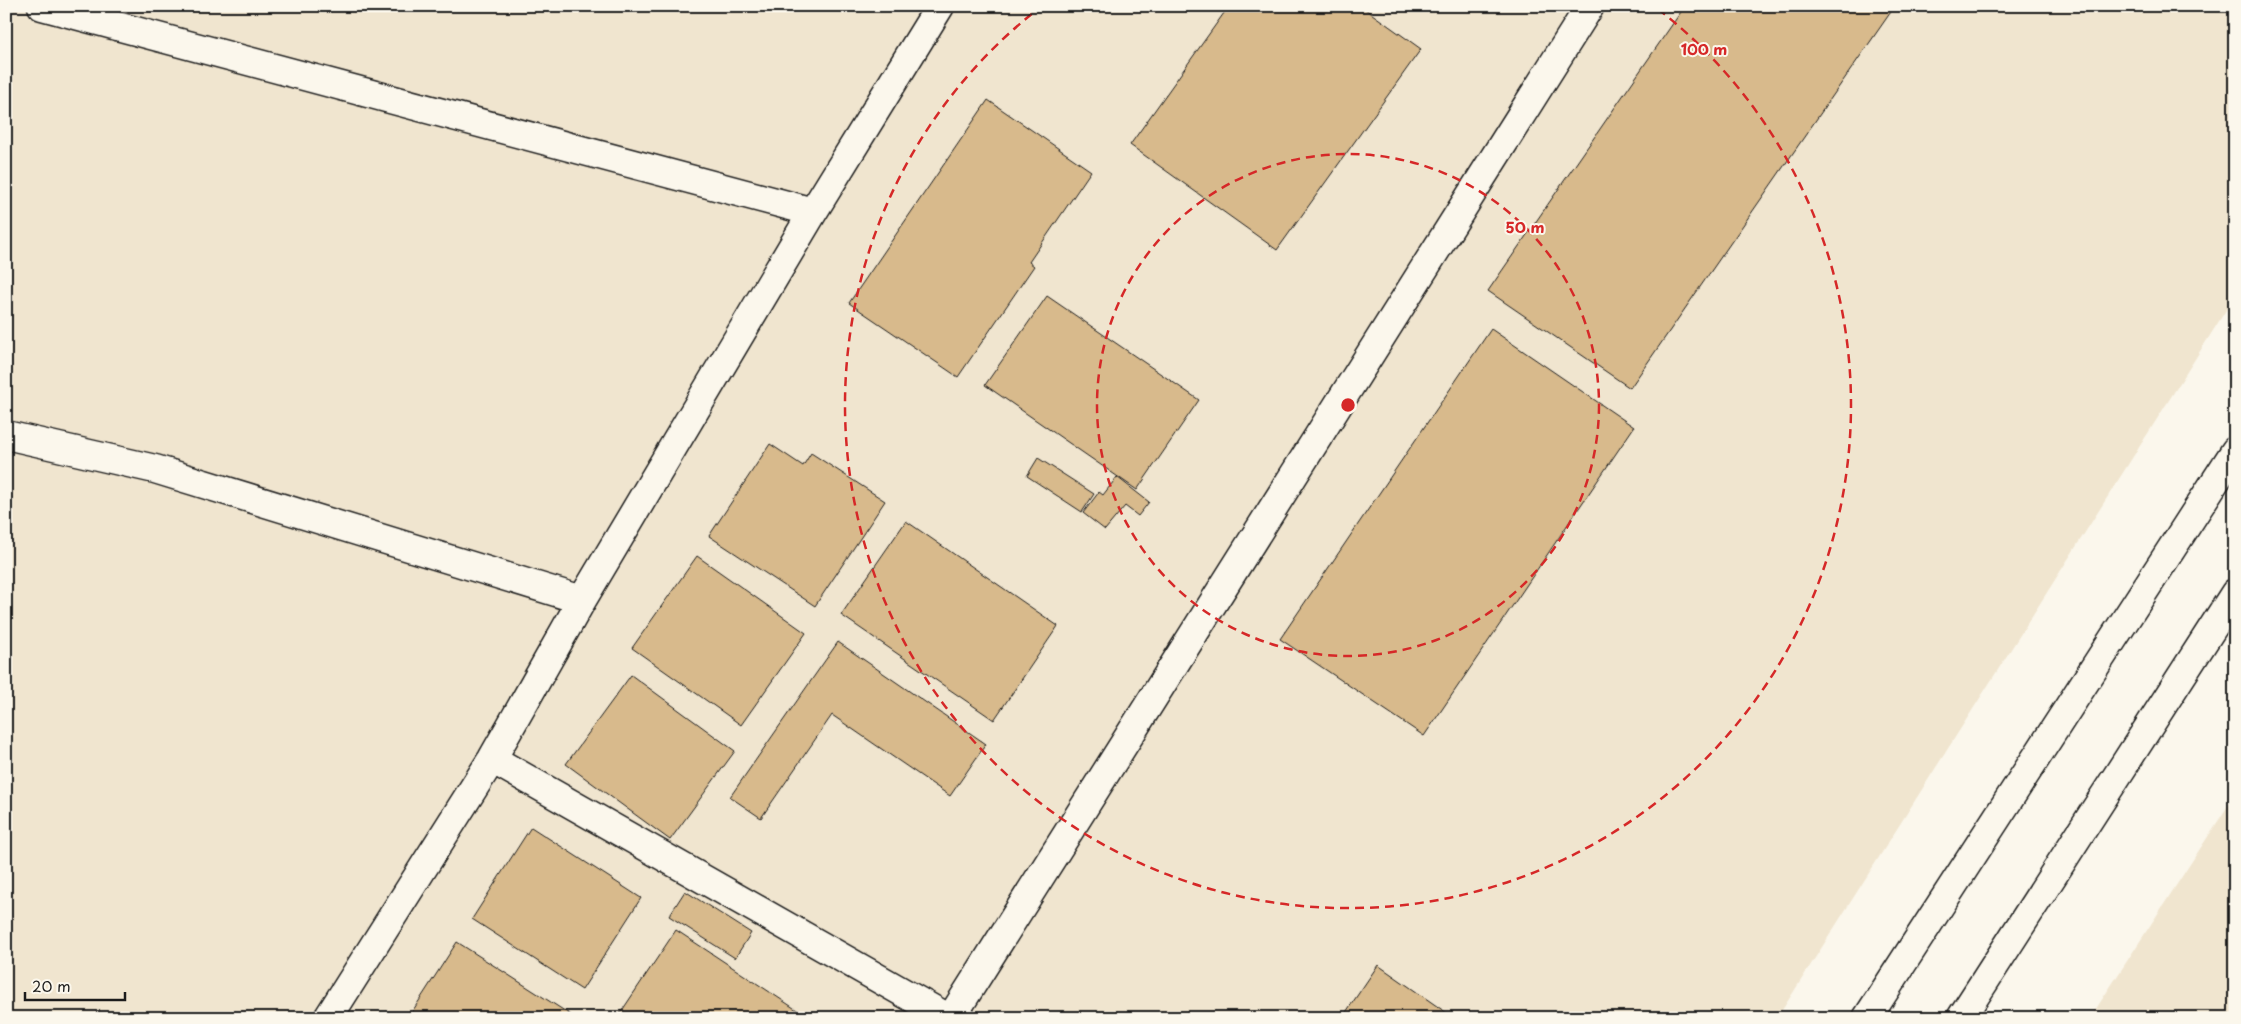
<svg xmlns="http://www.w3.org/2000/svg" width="2241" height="1024" font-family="'Playpen Sans',sans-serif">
  <rect width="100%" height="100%" fill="#fbf7ec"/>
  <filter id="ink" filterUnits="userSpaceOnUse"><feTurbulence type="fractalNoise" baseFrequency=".02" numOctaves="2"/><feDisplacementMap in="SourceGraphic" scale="10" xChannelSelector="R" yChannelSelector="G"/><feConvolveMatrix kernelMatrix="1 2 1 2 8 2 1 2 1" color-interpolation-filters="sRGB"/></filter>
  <g filter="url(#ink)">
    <path fill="#f0e5cf" d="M 6,6 L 2235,6 L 2235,296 L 1777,1018 L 6,1018 Z
      M 2235,795 L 2235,1018 L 2090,1018 Z"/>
    <path fill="#d8ba8c" stroke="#1c1c1c" d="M 1229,6 L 1361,6 L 1421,49 L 1277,250 L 1130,145 Z
      M 1685,6 L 1895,6 L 1630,388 L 1488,291 Z
      M 988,100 L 1091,171 L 1029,262 L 1034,266 L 958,377 L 849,303 Z
      M 1047,296 L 1199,400 L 1137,490 L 985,385 Z
      M 1491,329 L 1634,427 L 1424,736 L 1280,639 Z
      M 770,444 L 803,466 L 811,453 L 885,501 L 815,606 L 709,536 Z
      M 1038,458 L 1094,494 L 1082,512 L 1027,476 Z
      M 1117,477 L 1149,502 L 1138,516 L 1125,506 L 1105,530 L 1083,513 L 1099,492 L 1103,495 Z
      M 906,521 L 1058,626 L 994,720 L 841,615 Z
      M 697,556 L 806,633 L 741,725 L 632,648 Z
      M 838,642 L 986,744 L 950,796 L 832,715 L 761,818 L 730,797 Z
      M 631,675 L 735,751 L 670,840 L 566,764 Z
      M 531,827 L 641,898 L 582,990 L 472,919 Z
      M 685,891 L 751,933 L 735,958 L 669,916 Z
      M 676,930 L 809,1018 L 617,1018 Z
      M 457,942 L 571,1015 L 569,1018 L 408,1018 Z
      M 1378,965 L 1454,1018 L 1342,1018 Z"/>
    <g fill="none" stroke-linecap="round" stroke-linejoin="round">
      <defs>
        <path id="minor" d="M 42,6 L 813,212
          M 6,435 L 155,469 L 582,600
          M 492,759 L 948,1018
          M 328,1018 L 492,759 L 582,600 L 813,212 L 940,6
          M 951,1018 L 1590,6"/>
        <path id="tertiary" d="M 1867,1018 L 2235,451
          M 1961,1018 L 2235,593"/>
      </defs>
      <use href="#minor" stroke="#1c1c1c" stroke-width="31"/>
      <use href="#tertiary" stroke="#1c1c1c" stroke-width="31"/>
      <use href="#minor" stroke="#fbf7ec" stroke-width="28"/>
      <use href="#tertiary" stroke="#fbf7ec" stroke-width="28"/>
    </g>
  </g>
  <g fill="none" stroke="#d62828" stroke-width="2.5" stroke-dasharray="9 6">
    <circle cx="1348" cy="405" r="251"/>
    <path d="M1658 9A503 503 0 1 1 1038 9"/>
  </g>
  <circle cx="1348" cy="405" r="8" fill="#d62828" stroke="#fbf7ec" stroke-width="2.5"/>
  <g font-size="15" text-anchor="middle" font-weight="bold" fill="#d62828" stroke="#fbf7ec" stroke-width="4" stroke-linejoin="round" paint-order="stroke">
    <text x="1704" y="55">100 m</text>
    <text x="1525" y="233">50 m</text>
  </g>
  <rect width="2241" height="1024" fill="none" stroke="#fbf7ec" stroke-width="25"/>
  <rect x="12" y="12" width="2216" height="999" fill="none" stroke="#1c1c1c" stroke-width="2" filter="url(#ink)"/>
  <path d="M25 992v8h100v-8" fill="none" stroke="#1c1c1c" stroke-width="2.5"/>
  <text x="32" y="992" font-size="15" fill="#1c1c1c" stroke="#fbf7ec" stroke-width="4" paint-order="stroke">20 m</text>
</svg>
